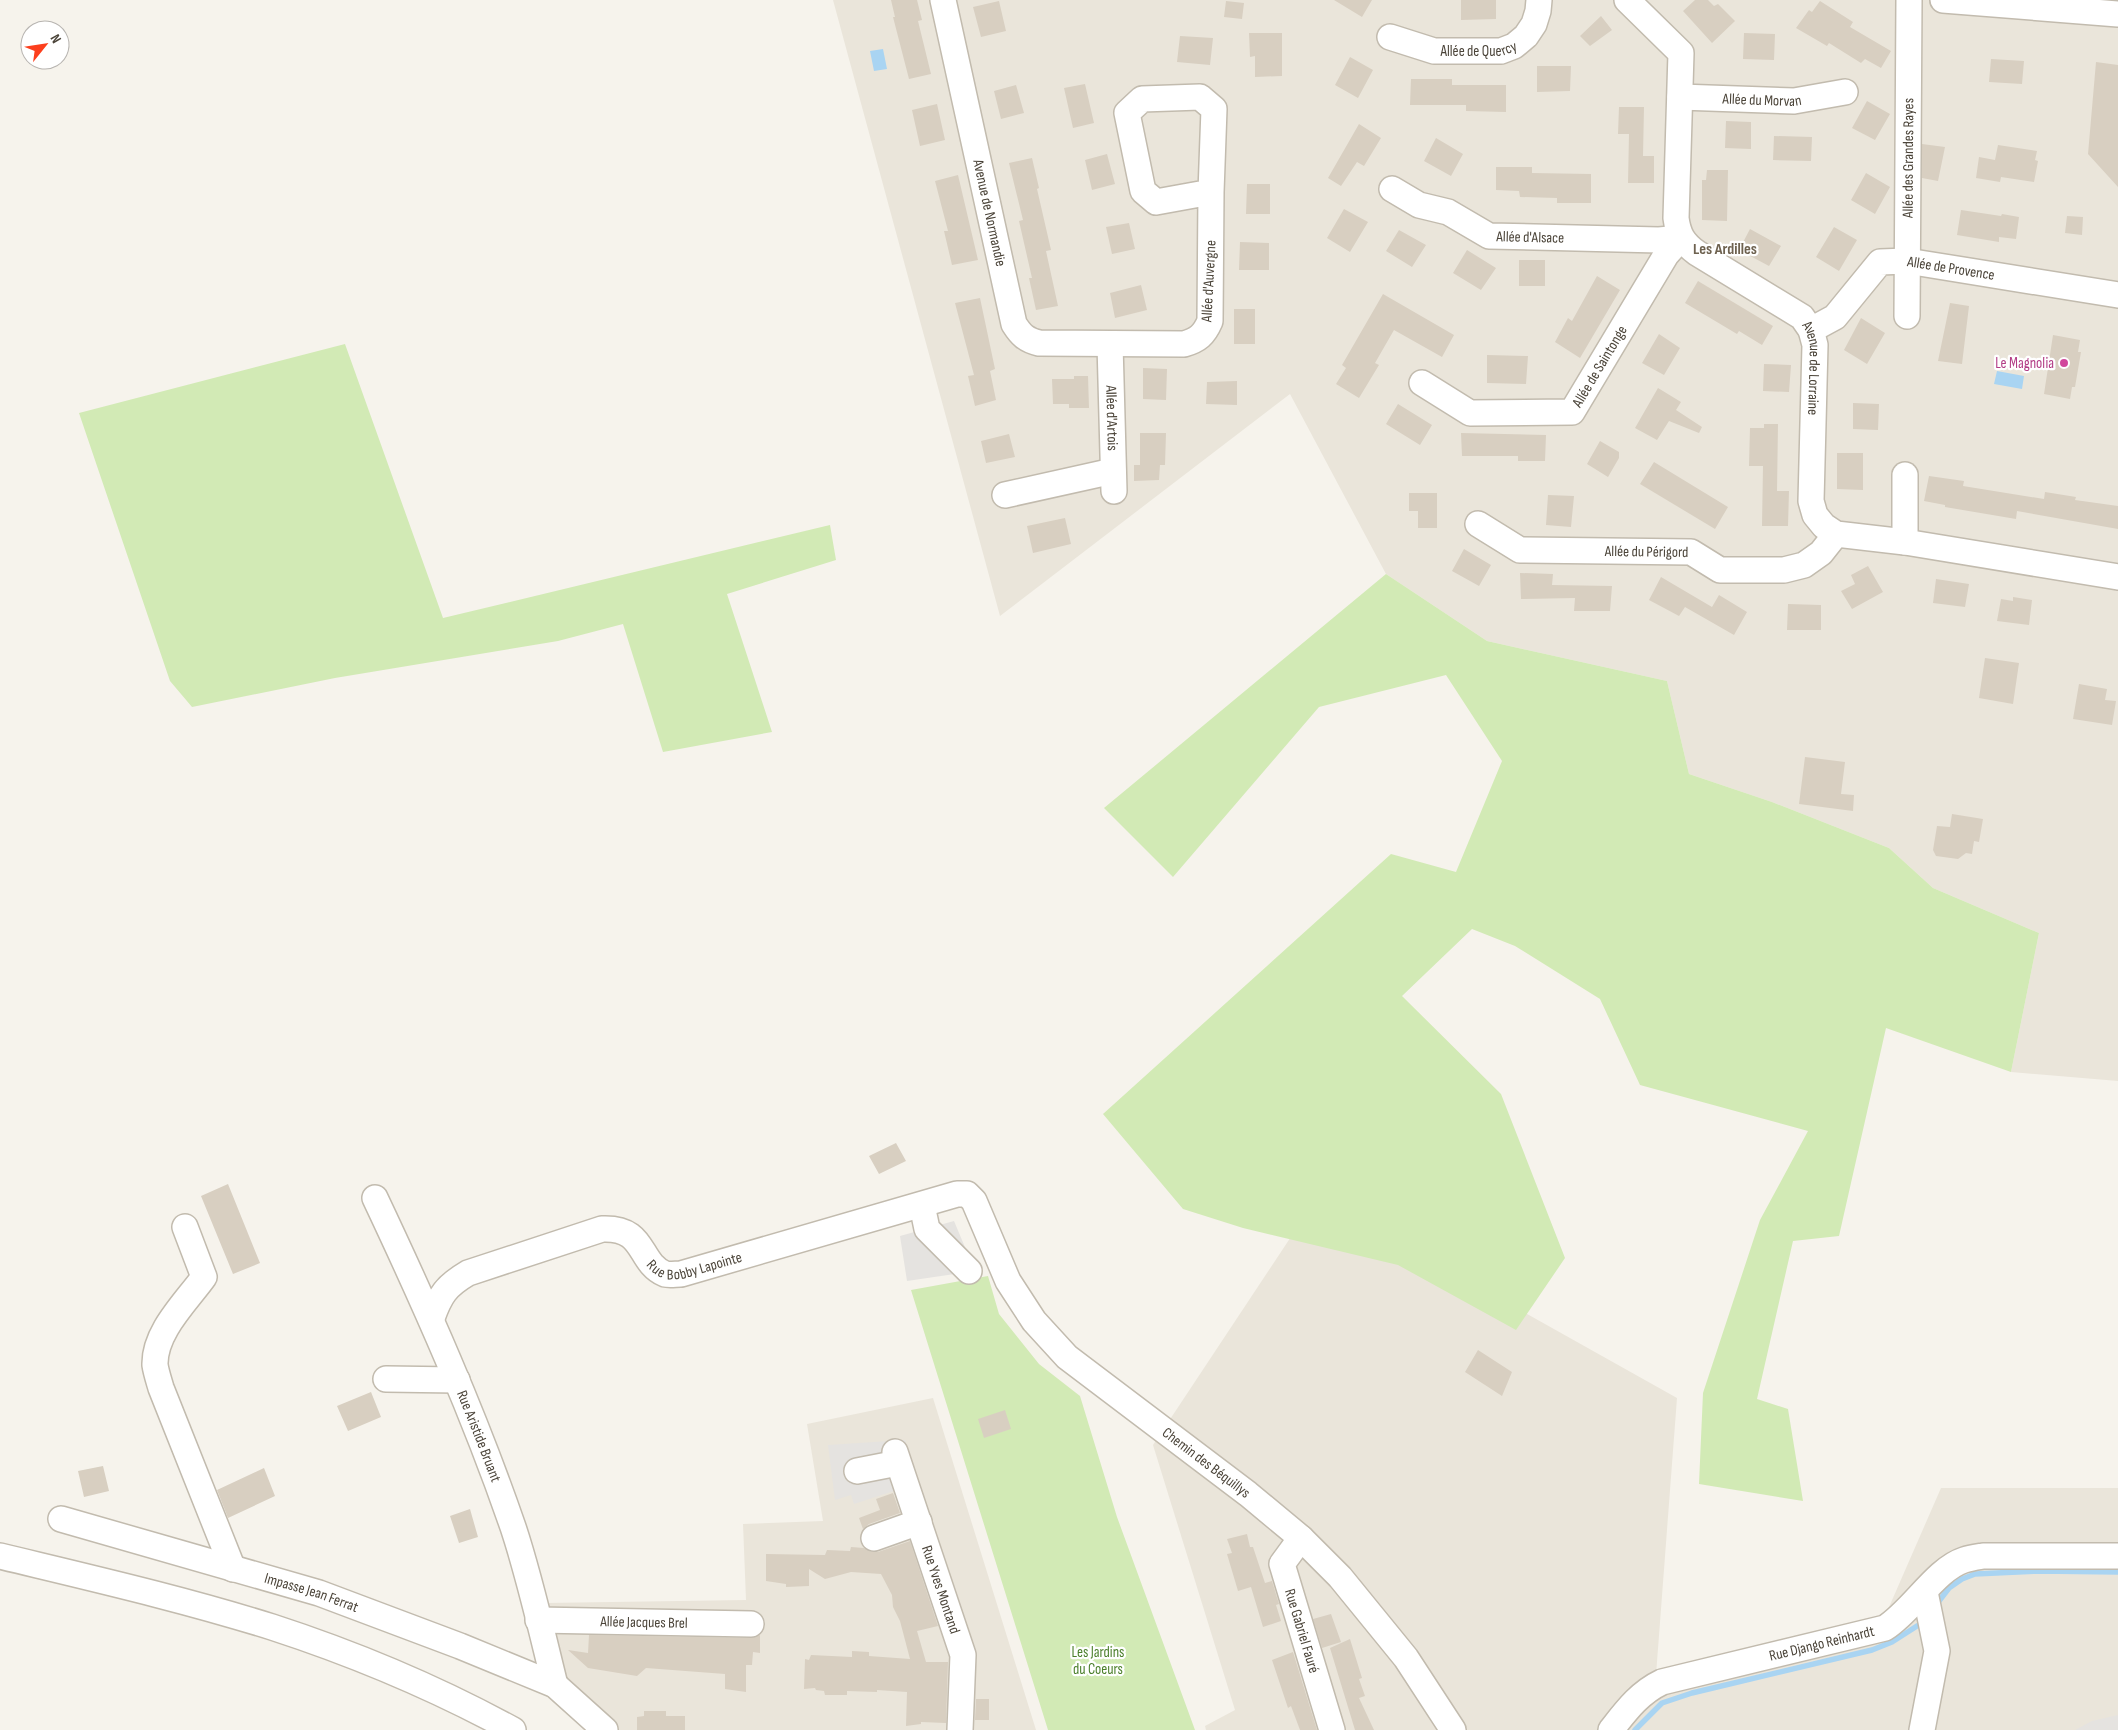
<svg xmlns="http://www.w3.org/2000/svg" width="2118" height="1730" font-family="'Sofia Sans Condensed',sans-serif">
  <rect width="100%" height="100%" fill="#f6f3ec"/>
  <path fill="#eae5da" d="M 833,0 L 2118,0 L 2118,1081 L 2011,1072 L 2039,933 L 1933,888 L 1889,848 L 1772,802 L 1689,774 L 1667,681 L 1487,641 L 1386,574 L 1290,394 L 1000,616 Z
    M 1320,1193 L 1381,1232 L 1677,1398 L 1656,1675 L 1886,1614 L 1941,1488 L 2118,1488 L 2118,1730 L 1206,1730 L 1205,1726 L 1235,1710 L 1153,1445 Z
    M 933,1398 L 1036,1730 L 587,1730 L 552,1701 L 545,1603 L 746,1600 L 743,1524 L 823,1521 L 807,1424 Z"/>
  <path fill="#d2eab5" d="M 345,344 L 443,618 L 830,525 L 836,560 L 727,594 L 772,732 L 663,752 L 623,624 L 558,641 L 335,678 L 192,707 L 170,681 L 79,413 Z
    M 1386,574 L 1487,641 L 1667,681 L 1689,774 L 1772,802 L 1889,848 L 1933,888 L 2039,933 L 2011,1072 L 1886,1028 L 1839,1236 L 1793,1241 L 1757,1399 L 1788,1409 L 1803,1501 L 1699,1484 L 1703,1393 L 1760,1220 L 1808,1131 L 1640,1085 L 1600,999 L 1515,946 L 1472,929 L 1402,996 L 1501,1094 L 1565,1258 L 1516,1330 L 1398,1265 L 1243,1228 L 1183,1209 L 1103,1114 L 1391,854 L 1456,872 L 1502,761 L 1446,675 L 1319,707 L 1173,877 L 1104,808 Z
    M 988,1276 L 999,1314 L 1039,1364 L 1080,1396 L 1117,1517 L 1195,1730 L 1048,1730 L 911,1290 Z"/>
  <path fill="#e5e3e0" d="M 954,1221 L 975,1271 L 907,1281 L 900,1236 Z
    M 905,1440 L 918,1483 L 854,1504 L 851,1495 L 835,1500 L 828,1445 Z
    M 2118,1715 L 2118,1730 L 2075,1730 L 2092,1721 Z"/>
  <path fill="#a9d4f2" d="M 883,49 L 887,69 L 874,71 L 870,51 Z
    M 1997,371 L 2024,376 L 2022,389 L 1994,384 Z"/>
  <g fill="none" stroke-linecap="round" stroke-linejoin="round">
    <path stroke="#a9d4f2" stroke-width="5.5" d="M 1939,1601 L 1949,1588 L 1962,1579 L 1975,1574 L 2038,1571 L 2118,1572
      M 1635,1730 L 1662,1703 L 1692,1693 L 1872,1650 L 1892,1642 L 1917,1626"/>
  </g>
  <path fill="#d8cfc1" d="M 891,0 L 917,0 L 922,20 L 918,21 L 931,74 L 909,79 L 893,17 L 895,17 Z
    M 1334,0 L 1372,0 L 1362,17 Z
    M 1461,0 L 1496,0 L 1496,19 L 1461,20 Z
    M 1695,0 L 1708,0 L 1714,6 L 1718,4 L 1735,21 L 1712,43 L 1683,11 Z
    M 999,1 L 1006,31 L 981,37 L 973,7 Z
    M 1226,1 L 1244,3 L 1242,19 L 1224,17 Z
    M 1820,1 L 1853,22 L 1850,27 L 1891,51 L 1881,68 L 1865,59 L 1861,63 L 1829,43 L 1827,46 L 1796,28 L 1809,10 L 1812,12 Z
    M 1601,16 L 1612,30 L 1590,46 L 1580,36 Z
    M 1249,33 L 1282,33 L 1282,76 L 1255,77 L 1255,56 L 1250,57 Z
    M 1744,33 L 1775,34 L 1774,60 L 1743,59 Z
    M 1180,36 L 1213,38 L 1210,65 L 1177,62 Z
    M 1350,57 L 1373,70 L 1358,98 L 1335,85 Z
    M 1991,59 L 2024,61 L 2022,84 L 1989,82 Z
    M 2096,62 L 2118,65 L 2118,187 L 2088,154 Z
    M 1537,66 L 1571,66 L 1570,91 L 1537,92 Z
    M 1411,79 L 1452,79 L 1452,85 L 1506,85 L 1506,112 L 1466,111 L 1466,105 L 1410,105 Z
    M 1085,84 L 1094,123 L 1073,128 L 1064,88 Z
    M 1016,85 L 1024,113 L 1001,119 L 994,91 Z
    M 1867,101 L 1890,114 L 1875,140 L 1852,128 Z
    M 937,104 L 945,140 L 920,146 L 912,110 Z
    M 1619,107 L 1644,107 L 1643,156 L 1654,156 L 1654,183 L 1628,183 L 1629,134 L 1618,134 Z
    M 1726,121 L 1751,122 L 1751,149 L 1725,148 Z
    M 1359,124 L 1381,138 L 1364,166 L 1357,162 L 1341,186 L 1328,178 Z
    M 1774,136 L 1812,137 L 1811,161 L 1773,160 Z
    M 1436,138 L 1463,154 L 1451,176 L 1424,161 Z
    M 1922,144 L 1945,147 L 1938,181 L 1922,178 Z
    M 1998,145 L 2037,151 L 2035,160 L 2038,161 L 2034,182 L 2001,177 L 2000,182 L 1976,178 L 1979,157 L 1995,160 Z
    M 1107,154 L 1115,184 L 1092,190 L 1085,160 Z
    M 1032,158 L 1039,188 L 1037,189 L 1051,250 L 1046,251 L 1058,306 L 1036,310 L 1029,278 L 1032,278 L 1019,221 L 1023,220 L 1009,163 Z
    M 1496,167 L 1532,167 L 1532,173 L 1591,174 L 1591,203 L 1557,203 L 1557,198 L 1520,197 L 1519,191 L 1496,190 Z
    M 1707,170 L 1728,170 L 1727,221 L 1702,220 L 1702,180 L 1706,180 Z
    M 1866,173 L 1890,187 L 1875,214 L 1851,200 Z
    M 958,175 L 978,260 L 952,265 L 944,231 L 948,231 L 935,181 Z
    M 1247,184 L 1270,184 L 1270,214 L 1246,214 Z
    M 1344,209 L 1368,222 L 1350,252 L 1327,238 Z
    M 1961,210 L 2001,216 L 2002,214 L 2019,217 L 2016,239 L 1999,237 L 1999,242 L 1957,235 Z
    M 2067,216 L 2083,217 L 2082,235 L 2065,233 Z
    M 1129,223 L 1135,249 L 1112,254 L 1106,227 Z
    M 1834,227 L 1857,240 L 1839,271 L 1816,257 Z
    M 1750,229 L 1781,246 L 1769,266 L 1739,250 Z
    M 1399,230 L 1426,245 L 1412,267 L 1386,251 Z
    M 1240,242 L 1269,243 L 1269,270 L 1239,270 Z
    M 1467,250 L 1496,268 L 1481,290 L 1453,273 Z
    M 1519,260 L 1545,260 L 1545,286 L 1519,286 Z
    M 1597,276 L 1620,290 L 1580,358 L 1555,342 L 1568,318 L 1572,321 Z
    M 1698,281 L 1773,326 L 1762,345 L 1739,331 L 1737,334 L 1685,303 Z
    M 1141,285 L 1147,310 L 1115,318 L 1110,293 Z
    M 1383,294 L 1454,335 L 1442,357 L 1394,330 L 1375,363 L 1379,365 L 1359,398 L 1336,384 L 1346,368 L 1342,365 Z
    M 980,298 L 995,369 L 990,371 L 996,400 L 975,406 L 968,376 L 974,375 L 955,303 Z
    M 1950,303 L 1969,306 L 1962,364 L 1938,361 Z
    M 1234,309 L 1255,309 L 1255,344 L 1234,344 Z
    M 1861,318 L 1885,333 L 1867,364 L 1844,350 Z
    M 1659,334 L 1680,348 L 1664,375 L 1642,363 Z
    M 2053,335 L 2080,340 L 2078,352 L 2081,352 L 2075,387 L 2072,387 L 2070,399 L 2044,394 Z
    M 1487,355 L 1528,356 L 1526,384 L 1487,383 Z
    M 1764,364 L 1791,365 L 1789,392 L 1763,391 Z
    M 1143,368 L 1167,369 L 1166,400 L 1143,399 Z
    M 1074,376 L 1088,376 L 1089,408 L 1069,408 L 1069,404 L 1053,404 L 1052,379 L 1074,379 Z
    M 1237,381 L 1237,405 L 1206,404 L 1207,382 Z
    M 1658,388 L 1681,402 L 1676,410 L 1702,427 L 1699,433 L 1669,421 L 1657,440 L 1635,428 Z
    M 1853,403 L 1879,404 L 1878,430 L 1853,429 Z
    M 1398,404 L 1432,425 L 1420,445 L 1386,424 Z
    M 1764,424 L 1778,424 L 1777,491 L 1789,491 L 1788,526 L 1762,526 L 1763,466 L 1749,466 L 1750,428 L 1764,428 Z
    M 1140,433 L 1166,433 L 1165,465 L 1160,465 L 1159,480 L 1134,481 L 1134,465 L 1140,465 Z
    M 1461,433 L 1546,435 L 1545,461 L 1518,461 L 1518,456 L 1462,456 Z
    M 1009,434 L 1015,457 L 986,463 L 981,441 Z
    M 1600,441 L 1619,452 L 1619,458 L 1608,477 L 1587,464 Z
    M 1837,453 L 1863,453 L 1863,490 L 1837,489 Z
    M 1654,462 L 1728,507 L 1715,529 L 1640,484 Z
    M 1929,476 L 1964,481 L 1963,486 L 2044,499 L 2045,492 L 2076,497 L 2075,500 L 2118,506 L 2118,529 L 2017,511 L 2016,519 L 1945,507 L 1945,505 L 1924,501 Z
    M 1409,493 L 1437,493 L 1437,528 L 1418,528 L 1418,511 L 1409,511 Z
    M 1548,495 L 1574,496 L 1571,527 L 1546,525 Z
    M 1065,518 L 1071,544 L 1033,553 L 1027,526 Z
    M 1464,549 L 1491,565 L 1479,586 L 1452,571 Z
    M 1868,566 L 1883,592 L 1852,609 L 1841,591 L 1855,584 L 1851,575 Z
    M 1520,573 L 1553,574 L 1552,585 L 1612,586 L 1610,611 L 1574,611 L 1575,598 L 1521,599 Z
    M 1661,577 L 1712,607 L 1719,595 L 1747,612 L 1734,635 L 1685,607 L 1679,616 L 1649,600 Z
    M 1936,579 L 1969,584 L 1965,607 L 1933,603 Z
    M 2013,597 L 2032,600 L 2029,625 L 1997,621 L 2001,599 L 2013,601 Z
    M 1788,604 L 1821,605 L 1821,630 L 1787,630 Z
    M 1985,658 L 2019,663 L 2013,704 L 1979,698 Z
    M 2079,684 L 2107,689 L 2105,700 L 2116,701 L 2112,725 L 2073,719 Z
    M 1805,757 L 1845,762 L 1841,794 L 1854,795 L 1853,811 L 1799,804 Z
    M 1952,814 L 1983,819 L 1979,842 L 1974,841 L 1972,854 L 1966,853 L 1958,859 L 1936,856 L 1933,850 L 1937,826 L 1950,827 Z
    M 896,1143 L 906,1161 L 879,1174 L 869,1156 Z
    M 228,1184 L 260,1263 L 233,1274 L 201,1196 Z
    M 1478,1350 L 1512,1372 L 1502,1396 L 1465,1372 Z
    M 371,1392 L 381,1417 L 348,1431 L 337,1406 Z
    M 1005,1410 L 1011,1429 L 984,1438 L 978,1419 Z
    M 103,1466 L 109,1491 L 84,1497 L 78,1471 Z
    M 264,1468 L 275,1496 L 228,1518 L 217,1490 Z
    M 893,1493 L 900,1513 L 869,1524 L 863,1529 L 859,1518 L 880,1510 L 876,1499 Z
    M 470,1509 L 478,1537 L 459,1543 L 450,1516 Z
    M 1247,1534 L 1250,1547 L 1253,1547 L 1265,1583 L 1272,1581 L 1279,1604 L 1276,1605 L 1281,1621 L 1263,1627 L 1251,1587 L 1238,1591 L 1227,1554 L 1232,1553 L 1227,1539 Z
    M 910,1541 L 938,1626 L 917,1631 L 926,1662 L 948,1662 L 946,1723 L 921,1722 L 921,1724 L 906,1726 L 907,1692 L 877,1690 L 877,1692 L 847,1691 L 847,1695 L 825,1695 L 824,1691 L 816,1690 L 815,1688 L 804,1689 L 805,1659 L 809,1660 L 811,1655 L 852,1657 L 852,1651 L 869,1652 L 869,1656 L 910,1659 L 900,1621 L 893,1607 L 892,1595 L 881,1574 L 851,1572 L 825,1579 L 809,1569 L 809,1586 L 786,1587 L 786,1584 L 766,1581 L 766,1554 L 825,1555 L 827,1550 L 850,1551 L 851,1547 L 864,1548 L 871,1552 L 878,1552 Z
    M 1331,1614 L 1341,1642 L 1322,1648 L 1313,1619 Z
    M 589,1635 L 751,1638 L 760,1635 L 760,1653 L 753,1652 L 752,1665 L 746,1665 L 746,1692 L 725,1689 L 725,1674 L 646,1668 L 637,1676 L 588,1668 L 568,1650 L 588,1653 Z
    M 1350,1639 L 1362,1678 L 1359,1679 L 1365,1696 L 1359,1698 L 1374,1730 L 1355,1730 L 1330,1648 Z
    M 1293,1652 L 1317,1730 L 1300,1730 L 1291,1706 L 1288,1708 L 1272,1660 Z
    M 976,1699 L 989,1699 L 989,1720 L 975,1720 Z
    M 644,1711 L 666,1711 L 666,1716 L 685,1716 L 685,1730 L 637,1730 L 637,1717 L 644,1716 Z"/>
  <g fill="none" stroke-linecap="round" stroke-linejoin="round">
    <defs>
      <g id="minor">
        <path id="s1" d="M 943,0 L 1014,324 C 1021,335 1026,340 1039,343 L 1184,344 C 1198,340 1204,335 1210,321 L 1211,192 L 1214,109 L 1200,97 L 1142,99 L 1127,113 L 1143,191 L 1156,202 L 1211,192"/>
        <path id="s2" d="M 1627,0 L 1681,53 L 1676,218 C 1678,234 1683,243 1697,253 L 1802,317 L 1811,330 L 1815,345 L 1811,501 L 1815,515 L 1824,526 L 1836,534 L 1905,542 L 2118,577"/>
        <path d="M 1943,0 L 2118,14"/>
        <path id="s3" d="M 1390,37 L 1434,51 L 1501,51 L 1514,46 L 1526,36 L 1534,24 L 1538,11 L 1539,0"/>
        <path id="s4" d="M 1680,97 L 1794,101 L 1845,92"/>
        <path id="s5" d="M 1392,189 L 1419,205 L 1448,212 L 1489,236 L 1659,240 L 1681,238"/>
        <path id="s6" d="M 1907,316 L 1909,0"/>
        <path id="s7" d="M 1811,330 L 1835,317 L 1880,262 L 1907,261 L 2118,295"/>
        <path id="s8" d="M 1110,344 L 1114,491"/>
        <path id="s9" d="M 1422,383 L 1470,413 L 1572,412 L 1666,255 L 1681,238"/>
        <path d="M 1005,495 L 1113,471"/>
        <path id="s10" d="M 1478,524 L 1520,550 L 1691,552 L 1720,570 L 1784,570 L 1804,565 L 1821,553 L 1836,534"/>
        <path d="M 1905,542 L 1905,475"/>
        <path id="s11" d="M 375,1198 C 426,1306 474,1414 513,1527 C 530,1578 542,1633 555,1685"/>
        <path d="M 922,1205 L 927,1229 L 969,1271"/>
        <path d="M 185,1227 L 204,1277 C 186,1302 154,1332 155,1365 C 156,1372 159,1381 161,1388 L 233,1569"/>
        <path id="s12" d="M 432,1318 C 440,1295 446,1286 468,1273 L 602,1229 C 647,1227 637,1262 665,1274 C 669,1275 676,1274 681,1274 L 957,1194 L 967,1194 L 974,1201 L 1008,1281 L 1034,1321 L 1067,1357 L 1248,1494 L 1301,1538 L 1340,1577 L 1406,1658 L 1453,1730"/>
        <path d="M 386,1379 L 457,1380"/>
        <path id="s13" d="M 895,1452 L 963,1655 L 960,1730"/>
        <path d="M 857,1471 L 898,1463"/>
        <path id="s14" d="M 61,1519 L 319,1593 L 460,1646 L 555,1685 L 605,1730"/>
        <path d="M 874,1538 L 919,1522"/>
        <path id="s15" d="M 1301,1538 L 1282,1564 L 1332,1730"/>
        <path d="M 0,1556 C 91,1578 183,1599 272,1627 C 355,1654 436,1688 513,1730"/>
        <path id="s16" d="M 538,1620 L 751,1624"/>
        <path id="s17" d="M 1611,1730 C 1626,1711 1639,1693 1662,1682 L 1885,1628 C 1912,1611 1936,1569 1964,1560 C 1970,1558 1977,1557 1983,1556 L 2118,1556"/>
        <path d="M 1922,1730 L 1937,1651 L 1925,1592"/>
      </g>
    </defs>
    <use href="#minor" stroke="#c2bbae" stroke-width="28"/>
    <use href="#minor" stroke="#fff" stroke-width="25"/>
  </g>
  <circle fill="#d1479c" stroke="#fff" stroke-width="2" cx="2064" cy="363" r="5"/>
  <g text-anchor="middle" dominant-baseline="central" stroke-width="4.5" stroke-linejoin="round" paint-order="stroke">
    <g font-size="15" fill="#4b4439" stroke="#fff">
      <text stroke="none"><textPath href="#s3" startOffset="91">Allée de Quercy</textPath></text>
      <text stroke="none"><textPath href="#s4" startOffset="82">Allée du Morvan</textPath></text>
      <text stroke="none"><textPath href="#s6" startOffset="158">Allée des Grandes Rayes</textPath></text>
      <text stroke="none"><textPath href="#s1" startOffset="218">Avenue de Normandie</textPath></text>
      <text stroke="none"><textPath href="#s5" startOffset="150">Allée d'Alsace</textPath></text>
      <text stroke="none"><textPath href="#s7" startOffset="170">Allée de Provence</textPath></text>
      <text transform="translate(1209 281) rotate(-87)">Allée d'Auvergne</text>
      <text stroke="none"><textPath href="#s9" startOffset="212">Allée de Saintonge</textPath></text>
      <text stroke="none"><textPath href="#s2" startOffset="460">Avenue de Lorraine</textPath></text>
      <text stroke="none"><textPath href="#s8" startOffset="74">Allée d'Artois</textPath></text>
      <text stroke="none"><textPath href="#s10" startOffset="176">Allée du Périgord</textPath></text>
      <text stroke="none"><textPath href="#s12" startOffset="312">Rue Bobby Lapointe</textPath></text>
      <text stroke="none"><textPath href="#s11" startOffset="260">Rue Aristide Bruant</textPath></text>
      <text stroke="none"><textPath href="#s12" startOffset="964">Chemin des Béquillys</textPath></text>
      <text stroke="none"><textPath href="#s13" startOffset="145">Rue Yves Montand</textPath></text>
      <text stroke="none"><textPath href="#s14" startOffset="261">Impasse Jean Ferrat</textPath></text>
      <text stroke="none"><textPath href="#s16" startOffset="106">Allée Jacques Brel</textPath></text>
      <text stroke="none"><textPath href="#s15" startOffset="102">Rue Gabriel Fauré</textPath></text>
      <text stroke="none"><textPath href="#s17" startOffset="235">Rue Django Reinhardt</textPath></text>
    </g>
    <g font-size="15" fill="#b23c85" stroke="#fff" text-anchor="end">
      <text x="2054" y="363">Le Magnolia</text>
    </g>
    <g font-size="15" fill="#4a7f2a" stroke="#fff">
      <text x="1098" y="1652">Les Jardins<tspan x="1098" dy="17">du Coeurs</tspan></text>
    </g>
    <g font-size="16" font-weight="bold" fill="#6e6250" stroke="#fff">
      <text x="1725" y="249">Les Ardilles</text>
    </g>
  </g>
  <g transform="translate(45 45) rotate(60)"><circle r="24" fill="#ffffff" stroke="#b7b4b0"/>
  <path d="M0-4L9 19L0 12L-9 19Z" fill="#fc3f1d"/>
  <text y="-8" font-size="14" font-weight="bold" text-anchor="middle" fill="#4b4439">N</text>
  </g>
</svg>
